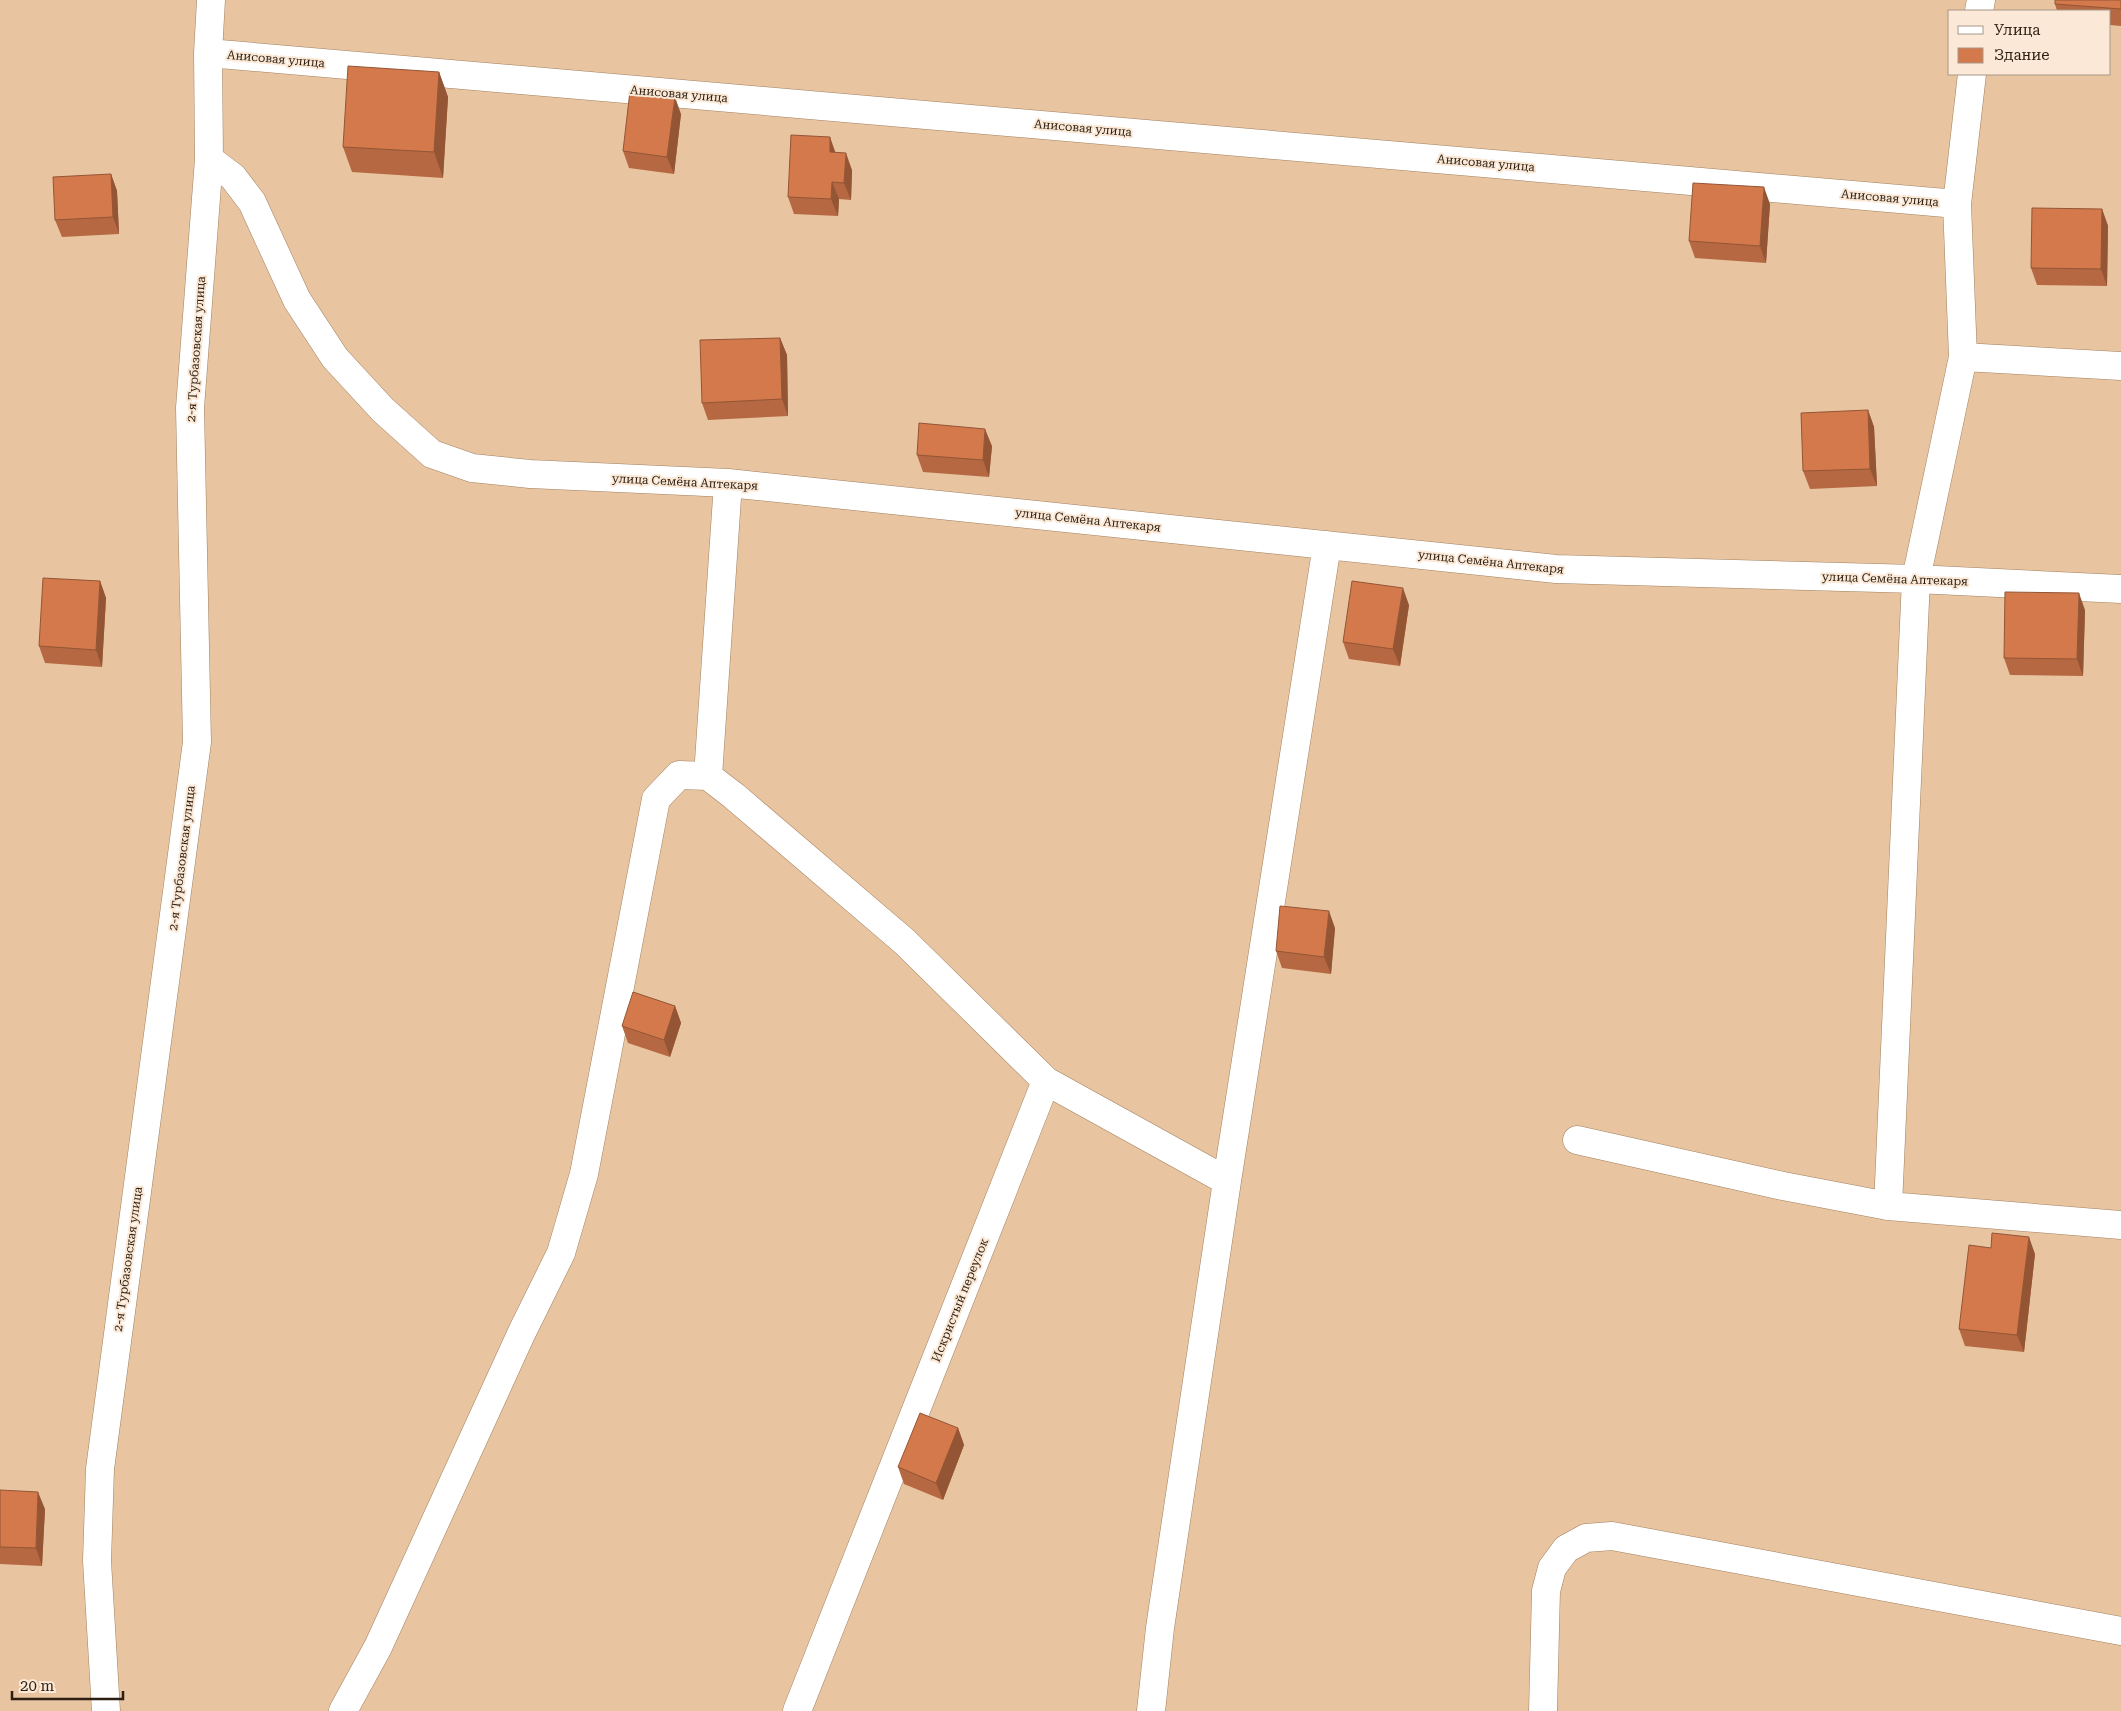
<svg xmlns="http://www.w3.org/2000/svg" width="2121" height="1711" font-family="'Roboto Serif',serif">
  <rect width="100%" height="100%" fill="#e8c4a0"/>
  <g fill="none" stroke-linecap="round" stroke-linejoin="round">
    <defs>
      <path id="minor" d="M 1979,11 L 1981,0
        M 208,53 L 1957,204
        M 209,159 L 233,177 L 252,202 L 297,300 L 335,358 L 383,410 L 432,454 L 472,468 L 530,474 L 728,483 L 1556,569 L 1916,579 L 2121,589
        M 1963,357 L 2121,366
        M 708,776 L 728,483
        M 1577,1140 L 1783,1186 L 1888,1206 L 2121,1225
        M 1888,1206 L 1916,579 L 1963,357 L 1957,204 L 1972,74
        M 106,1711 L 97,1561 L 100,1469 L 197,742 L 190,408 L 209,159 L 208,53 L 211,0
        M 343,1711 L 378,1647 L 522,1332 L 561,1253 L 584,1174 L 656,799 L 679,775 L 708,776 L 734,796 L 905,942 L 1046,1081
        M 797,1711 L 1046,1081 L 1227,1181
        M 1151,1711 L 1160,1628 L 1227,1181 L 1327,545
        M 1543,1711 L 1546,1591 L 1552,1568 L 1566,1549 L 1586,1538 L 1612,1536 L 2121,1631"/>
    </defs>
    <use href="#minor" stroke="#a2815f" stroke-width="29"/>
    <use href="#minor" stroke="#fff" stroke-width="28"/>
  </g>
  <path fill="#b56841" d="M 2121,0 L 2121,26 L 2110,25 L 2110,11 L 2057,11 L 2055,4 Z
    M 439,72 L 448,97 L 443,178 L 352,172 L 343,147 Z
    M 681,114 L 674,174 L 629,168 L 623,151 Z
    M 836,152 L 852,170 L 851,200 L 839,199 L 838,216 L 794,214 L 788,197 Z
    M 111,174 L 117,191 L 119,234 L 62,237 L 55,220 Z
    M 1770,204 L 1766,263 L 1695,258 L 1689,241 Z
    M 2102,209 L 2108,226 L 2107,286 L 2037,285 L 2031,268 Z
    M 780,338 L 787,355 L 788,416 L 708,420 L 702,403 Z
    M 1868,410 L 1874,427 L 1877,486 L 1810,489 L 1803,471 Z
    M 992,446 L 989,477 L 923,472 L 917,455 Z
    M 100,581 L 106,598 L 102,667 L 45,663 L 39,646 Z
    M 1409,605 L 1400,666 L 1349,659 L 1343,642 Z
    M 2085,610 L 2083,676 L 2010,675 L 2004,658 Z
    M 1335,928 L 1331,974 L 1282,968 L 1276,951 Z
    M 675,1006 L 681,1023 L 670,1057 L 628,1043 L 622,1026 Z
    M 2035,1254 L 2024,1352 L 1965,1346 L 1959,1329 Z
    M 958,1428 L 964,1445 L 943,1500 L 904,1484 L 898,1467 Z
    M 0,1490 L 45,1509 L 42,1566 L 0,1564 Z"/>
  <path fill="#945535" d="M 439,72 L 448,97 L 443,178 L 434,152 Z
    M 675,97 L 681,114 L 674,174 L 667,157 Z
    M 830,137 L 836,154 L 830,152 Z
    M 846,153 L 852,170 L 851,200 L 844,183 Z
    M 111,174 L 117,191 L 119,234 L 113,217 Z
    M 832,182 L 839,199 L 838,216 L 831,199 Z
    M 1764,187 L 1770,204 L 1766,263 L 1760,246 Z
    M 2102,209 L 2108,226 L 2107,286 L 2101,269 Z
    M 780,338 L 787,355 L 788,416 L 782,399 Z
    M 1868,410 L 1874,427 L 1877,486 L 1870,469 Z
    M 985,429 L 992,446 L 989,477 L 983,460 Z
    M 100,581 L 106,598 L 102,667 L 96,650 Z
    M 1403,588 L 1409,605 L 1400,666 L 1393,649 Z
    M 2079,593 L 2085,610 L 2083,676 L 2077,659 Z
    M 1329,911 L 1335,928 L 1331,974 L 1324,957 Z
    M 675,1006 L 681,1023 L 670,1057 L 664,1040 Z
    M 2029,1237 L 2035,1254 L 2024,1352 L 2017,1335 Z
    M 958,1428 L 964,1445 L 943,1500 L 936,1483 Z
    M 38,1492 L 45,1509 L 42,1566 L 36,1548 Z"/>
  <path fill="#d3794c" stroke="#945535" d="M 2055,0 L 2121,0 L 2121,9 L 2055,4 Z
    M 348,66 L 439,72 L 434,152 L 343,147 Z
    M 630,91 L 675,97 L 667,157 L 623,151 Z
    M 791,135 L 830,137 L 830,152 L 846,153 L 844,183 L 832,182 L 831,199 L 788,197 Z
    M 111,174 L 113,217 L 55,220 L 53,177 Z
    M 1693,183 L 1764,187 L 1760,246 L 1689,241 Z
    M 2032,208 L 2102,209 L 2101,269 L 2031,268 Z
    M 780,338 L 782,399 L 702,403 L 700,340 Z
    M 1868,410 L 1870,469 L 1803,471 L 1801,413 Z
    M 919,423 L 985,429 L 983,460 L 917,455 Z
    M 43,578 L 100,581 L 96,650 L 39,646 Z
    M 1352,581 L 1403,588 L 1393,649 L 1343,642 Z
    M 2005,592 L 2079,593 L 2077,659 L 2004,658 Z
    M 1280,906 L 1329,911 L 1324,957 L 1276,951 Z
    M 633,992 L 675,1006 L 664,1040 L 622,1026 Z
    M 1992,1233 L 2029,1237 L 2017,1335 L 1959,1329 L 1969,1245 L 1991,1248 Z
    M 920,1413 L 958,1428 L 936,1483 L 898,1467 Z
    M 0,1490 L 38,1492 L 36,1548 L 0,1547 Z"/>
  <g text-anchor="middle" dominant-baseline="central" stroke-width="4" stroke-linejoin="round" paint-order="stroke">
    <g font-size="12" fill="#2c1f11" stroke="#fbe8d6">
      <text transform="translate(276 59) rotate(5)">Анисовая улица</text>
      <text transform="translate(679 94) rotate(5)">Анисовая улица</text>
      <text transform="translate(1083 128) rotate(5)">Анисовая улица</text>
      <text transform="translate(1486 163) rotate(5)">Анисовая улица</text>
      <text transform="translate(1890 198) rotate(5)">Анисовая улица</text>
      <text transform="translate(196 349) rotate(-86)">2-я Турбазовская улица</text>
      <text transform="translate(685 482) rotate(3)">улица Семёна Аптекаря</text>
      <text transform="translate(1088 520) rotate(6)">улица Семёна Аптекаря</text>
      <text transform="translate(1491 562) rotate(6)">улица Семёна Аптекаря</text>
      <text transform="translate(1895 579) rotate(2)">улица Семёна Аптекаря</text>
      <text transform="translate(182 858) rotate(-83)">2-я Турбазовская улица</text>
      <text transform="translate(128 1259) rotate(-82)">2-я Турбазовская улица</text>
      <text transform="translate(960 1300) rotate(-68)">Искристый переулок</text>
    </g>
  </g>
  <rect x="1948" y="10" width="162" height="65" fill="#fbe8d6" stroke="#a89887"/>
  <rect x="1958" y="26" width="25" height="8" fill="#ffffff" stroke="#a89887"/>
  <text x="1994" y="35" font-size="15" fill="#2c1f11">Улица</text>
  <rect x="1958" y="48" width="25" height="15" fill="#d3794c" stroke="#a89887"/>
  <text x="1994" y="60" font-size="15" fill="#2c1f11">Здание</text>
  <path d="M12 1691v8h111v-8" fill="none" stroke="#2c1f11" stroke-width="2.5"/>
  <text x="20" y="1691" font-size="15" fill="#2c1f11" stroke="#fbe8d6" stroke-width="4" paint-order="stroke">20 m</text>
</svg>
